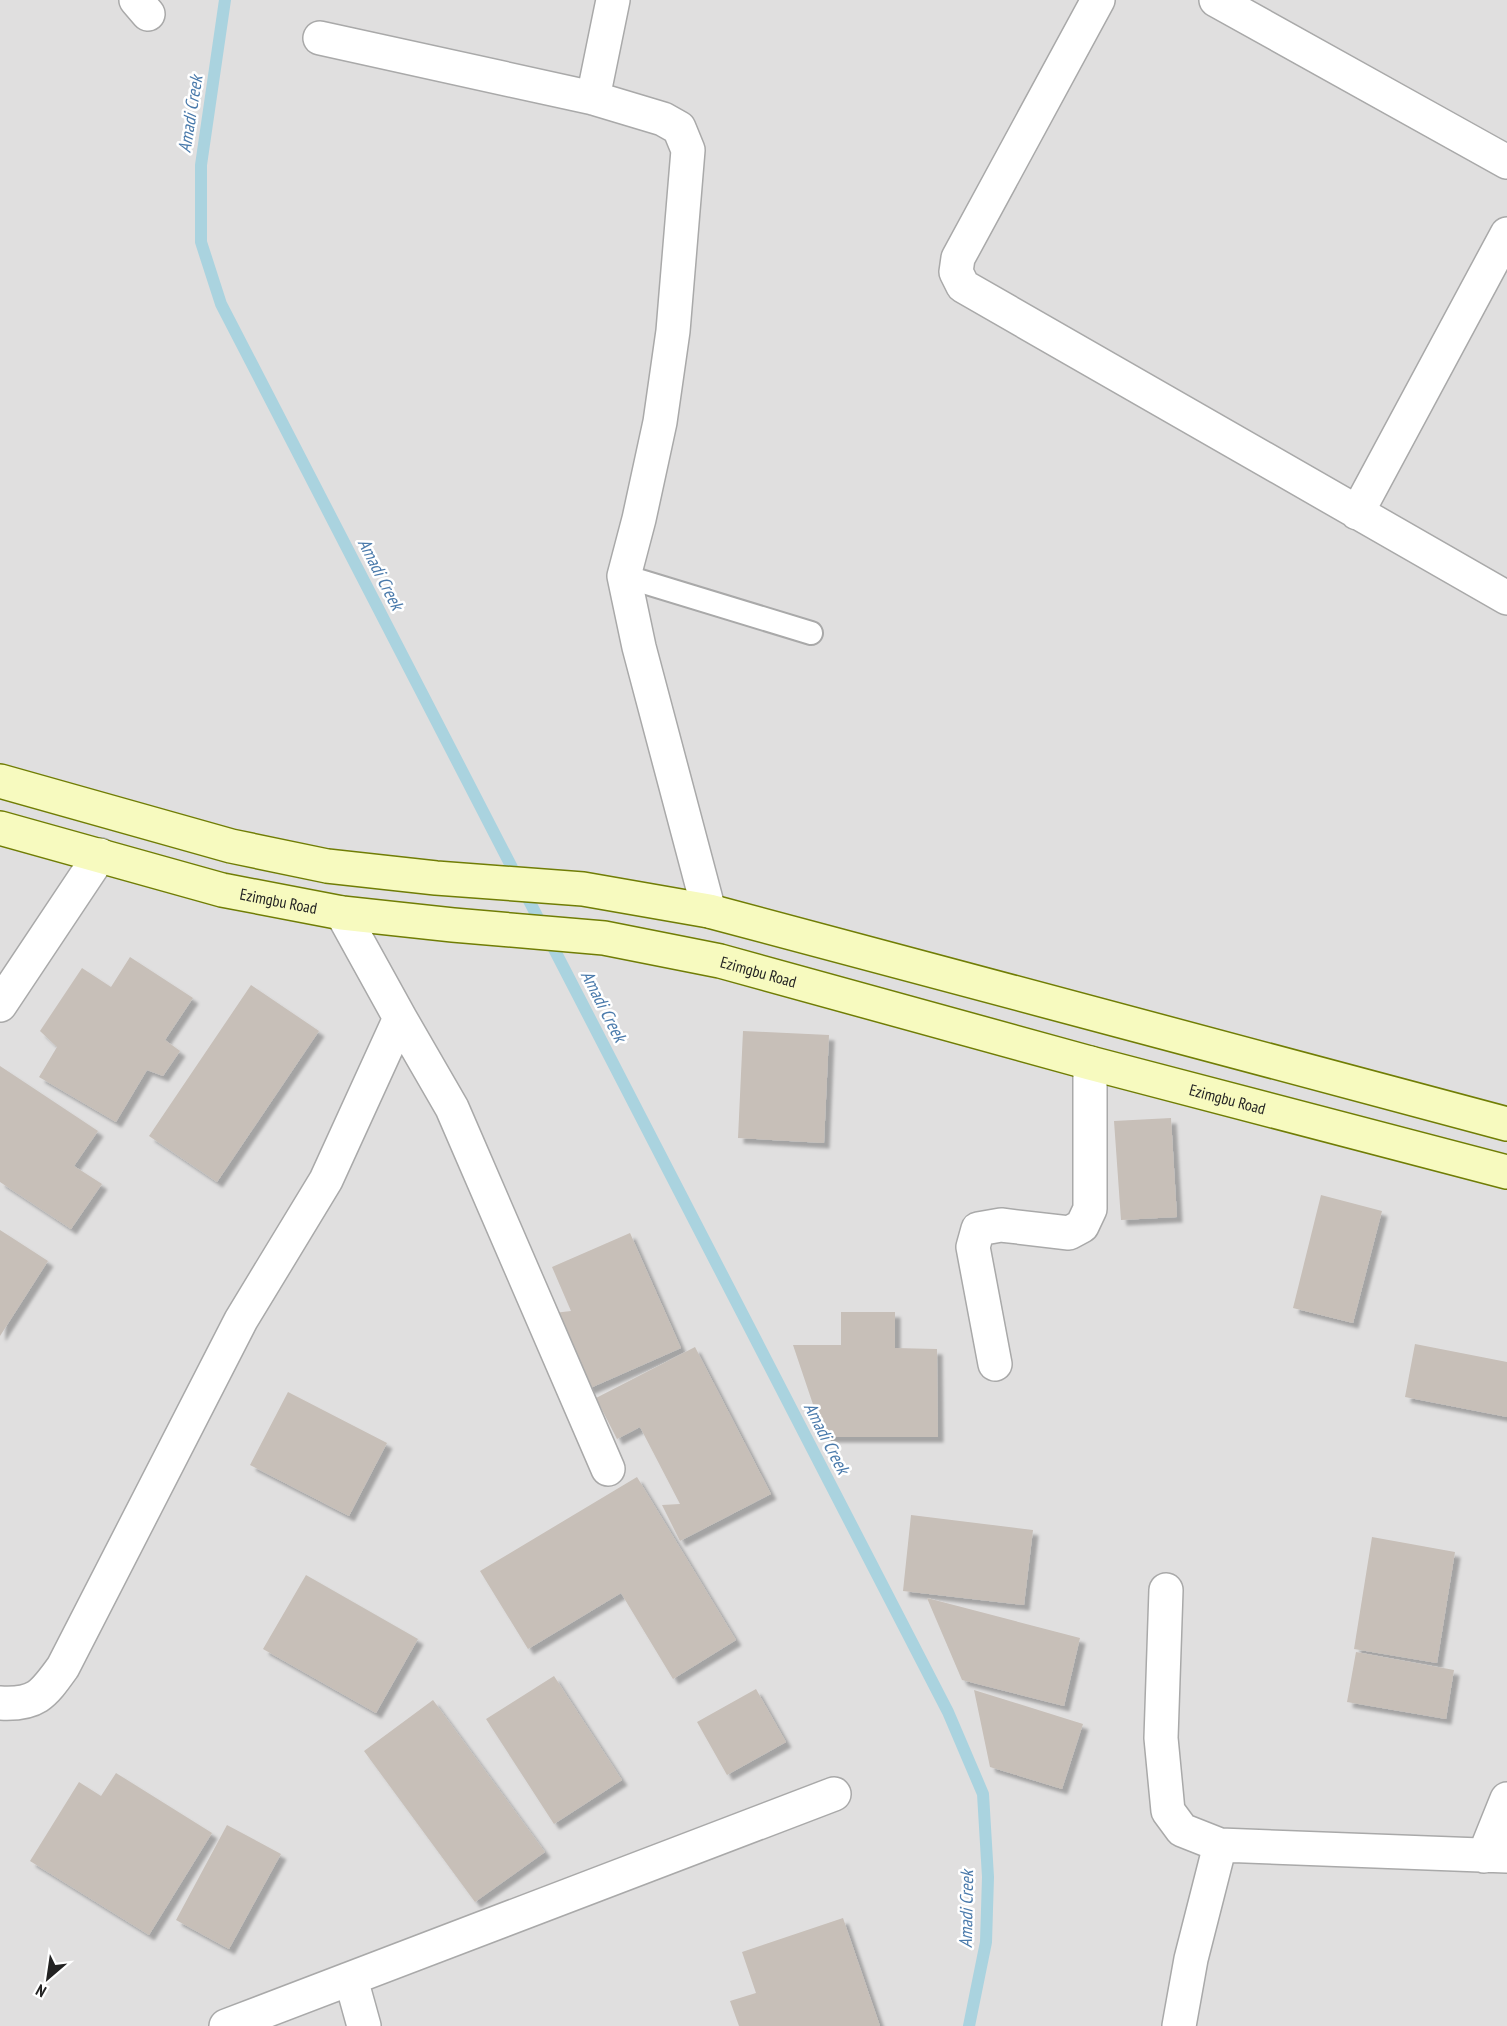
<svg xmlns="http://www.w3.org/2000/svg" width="1507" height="2026" font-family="'PT Sans Narrow',sans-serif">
  <defs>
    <filter id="shadow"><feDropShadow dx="5.5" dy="5.5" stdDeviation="1.5" flood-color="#0004"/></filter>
  </defs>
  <rect width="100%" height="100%" fill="#f2efe9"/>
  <path fill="#e0dfdf" d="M 0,0 L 1507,0 L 1507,2026 L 0,2026 Z"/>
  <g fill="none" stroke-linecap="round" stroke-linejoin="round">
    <path stroke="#aad3df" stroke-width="12" d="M 225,0 L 201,165 L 201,242 L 221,304 L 948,1712 L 983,1794 L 988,1877 L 986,1942 L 969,2026"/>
  </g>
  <path fill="#c7bfb8" filter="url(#shadow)" d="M 130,957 L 193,998 L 165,1040 L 180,1051 L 163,1076 L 147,1070 L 116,1122 L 39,1077 L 57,1047 L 40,1031 L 82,968 L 111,987 Z
    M 251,985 L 319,1031 L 217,1182 L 149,1136 Z
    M 743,1031 L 829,1035 L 824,1143 L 738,1138 Z
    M 0,1066 L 98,1131 L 74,1166 L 102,1184 L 71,1229 L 0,1182 Z
    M 1171,1118 L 1177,1217 L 1121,1220 L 1114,1121 Z
    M 1321,1195 L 1382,1211 L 1353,1323 L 1293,1308 Z
    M 0,1230 L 48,1261 L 0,1336 Z
    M 630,1233 L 681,1348 L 588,1389 L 554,1313 L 571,1311 L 552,1267 Z
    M 841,1312 L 895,1312 L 895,1348 L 937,1349 L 938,1437 L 824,1437 L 793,1345 L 841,1345 Z
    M 1415,1344 L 1507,1362 L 1507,1417 L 1405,1397 Z
    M 695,1347 L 771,1494 L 680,1541 L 662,1505 L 680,1504 L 640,1427 L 617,1439 L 596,1398 Z
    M 288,1392 L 387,1443 L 349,1516 L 250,1465 Z
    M 637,1477 L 736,1640 L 673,1679 L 621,1593 L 528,1649 L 480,1571 Z
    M 911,1515 L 1033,1530 L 1024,1605 L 903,1591 Z
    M 1372,1537 L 1455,1552 L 1437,1663 L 1354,1649 Z
    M 306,1575 L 418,1639 L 376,1713 L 263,1649 Z
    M 927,1598 L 1080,1638 L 1064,1706 L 962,1680 Z
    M 1356,1652 L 1454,1670 L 1446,1719 L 1347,1702 Z
    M 554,1676 L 622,1780 L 554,1824 L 486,1719 Z
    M 756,1689 L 786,1742 L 727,1775 L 697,1722 Z
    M 974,1690 L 1083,1724 L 1062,1789 L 990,1767 Z
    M 433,1700 L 545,1852 L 475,1902 L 364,1751 Z
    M 116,1773 L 212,1833 L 149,1935 L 30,1861 L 79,1782 L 101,1796 Z
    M 227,1825 L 281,1854 L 229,1949 L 176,1920 Z
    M 843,1918 L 880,2026 L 739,2026 L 730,2001 L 756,1993 L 742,1952 Z"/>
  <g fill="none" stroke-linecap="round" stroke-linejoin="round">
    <defs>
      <path id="lane" d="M 624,576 L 811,633"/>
      <path id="street" d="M 136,0 L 148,14
        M 1098,0 L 958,258 L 956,272 L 963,286 L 1507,598
        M 1216,0 L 1507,162
        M 320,38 L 593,98 L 663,119 L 679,128 L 688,150 L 673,331 L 660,422 L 639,519 L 624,576 L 639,647 L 709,911
        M 593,98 L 613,0
        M 1357,513 L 1507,234
        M 0,1005 L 100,855
        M 400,1018 L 452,1108 L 608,1469
        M 995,1364 L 973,1247 L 978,1229 L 1001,1225 L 1069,1233 L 1082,1226 L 1090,1209 L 1090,1063
        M 1166,1590 L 1161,1738 L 1168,1811 L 1182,1830 L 1220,1845 L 1507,1856
        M 0,1703 C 36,1705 43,1695 63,1667 L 241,1320 L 326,1180 L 400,1018 L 342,913
        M 1484,1856 L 1507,1799
        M 351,1979 L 364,2026
        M 226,2026 L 834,1794
        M 1179,2026 L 1191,1959 L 1220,1845"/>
      <g id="secondary">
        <path d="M 0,781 L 231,846 L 327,866 L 436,878 L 583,889 L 709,911 L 1507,1124"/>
        <path id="s1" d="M 0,828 L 222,890 L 342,913 L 453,925 L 604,938 L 720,961 L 1090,1063 L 1507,1172"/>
      </g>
    </defs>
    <use href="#lane" stroke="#a9a9a9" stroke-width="26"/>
    <use href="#street" stroke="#a9a9a9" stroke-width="36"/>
    <use href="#secondary" stroke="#707d05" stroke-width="36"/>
    <use href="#lane" stroke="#fff" stroke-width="22"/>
    <use href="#street" stroke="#fff" stroke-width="33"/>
    <use href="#secondary" stroke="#f7fabf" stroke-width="33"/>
  </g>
  <g text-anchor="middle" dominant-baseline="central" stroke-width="5" stroke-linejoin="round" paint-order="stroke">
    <g font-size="16" fill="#222" stroke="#fff">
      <text stroke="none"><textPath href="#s1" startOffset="288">Ezimgbu Road</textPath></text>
      <text stroke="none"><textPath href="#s1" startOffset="774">Ezimgbu Road</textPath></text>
      <text stroke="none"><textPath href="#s1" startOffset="1260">Ezimgbu Road</textPath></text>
    </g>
    <g font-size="18" font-style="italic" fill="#4a7aab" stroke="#fff">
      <text transform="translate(190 114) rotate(-81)">Amadi Creek</text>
      <text transform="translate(381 574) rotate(63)">Amadi Creek</text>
      <text transform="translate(604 1006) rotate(63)">Amadi Creek</text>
      <text transform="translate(827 1438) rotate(63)">Amadi Creek</text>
      <text transform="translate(966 1909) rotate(-89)">Amadi Creek</text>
    </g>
  </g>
  <g transform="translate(48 1978) rotate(209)" stroke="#ffffff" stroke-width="4.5" paint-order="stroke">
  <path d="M0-4.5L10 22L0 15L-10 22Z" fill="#222222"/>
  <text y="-9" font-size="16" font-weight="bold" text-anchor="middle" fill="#222222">N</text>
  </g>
</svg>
